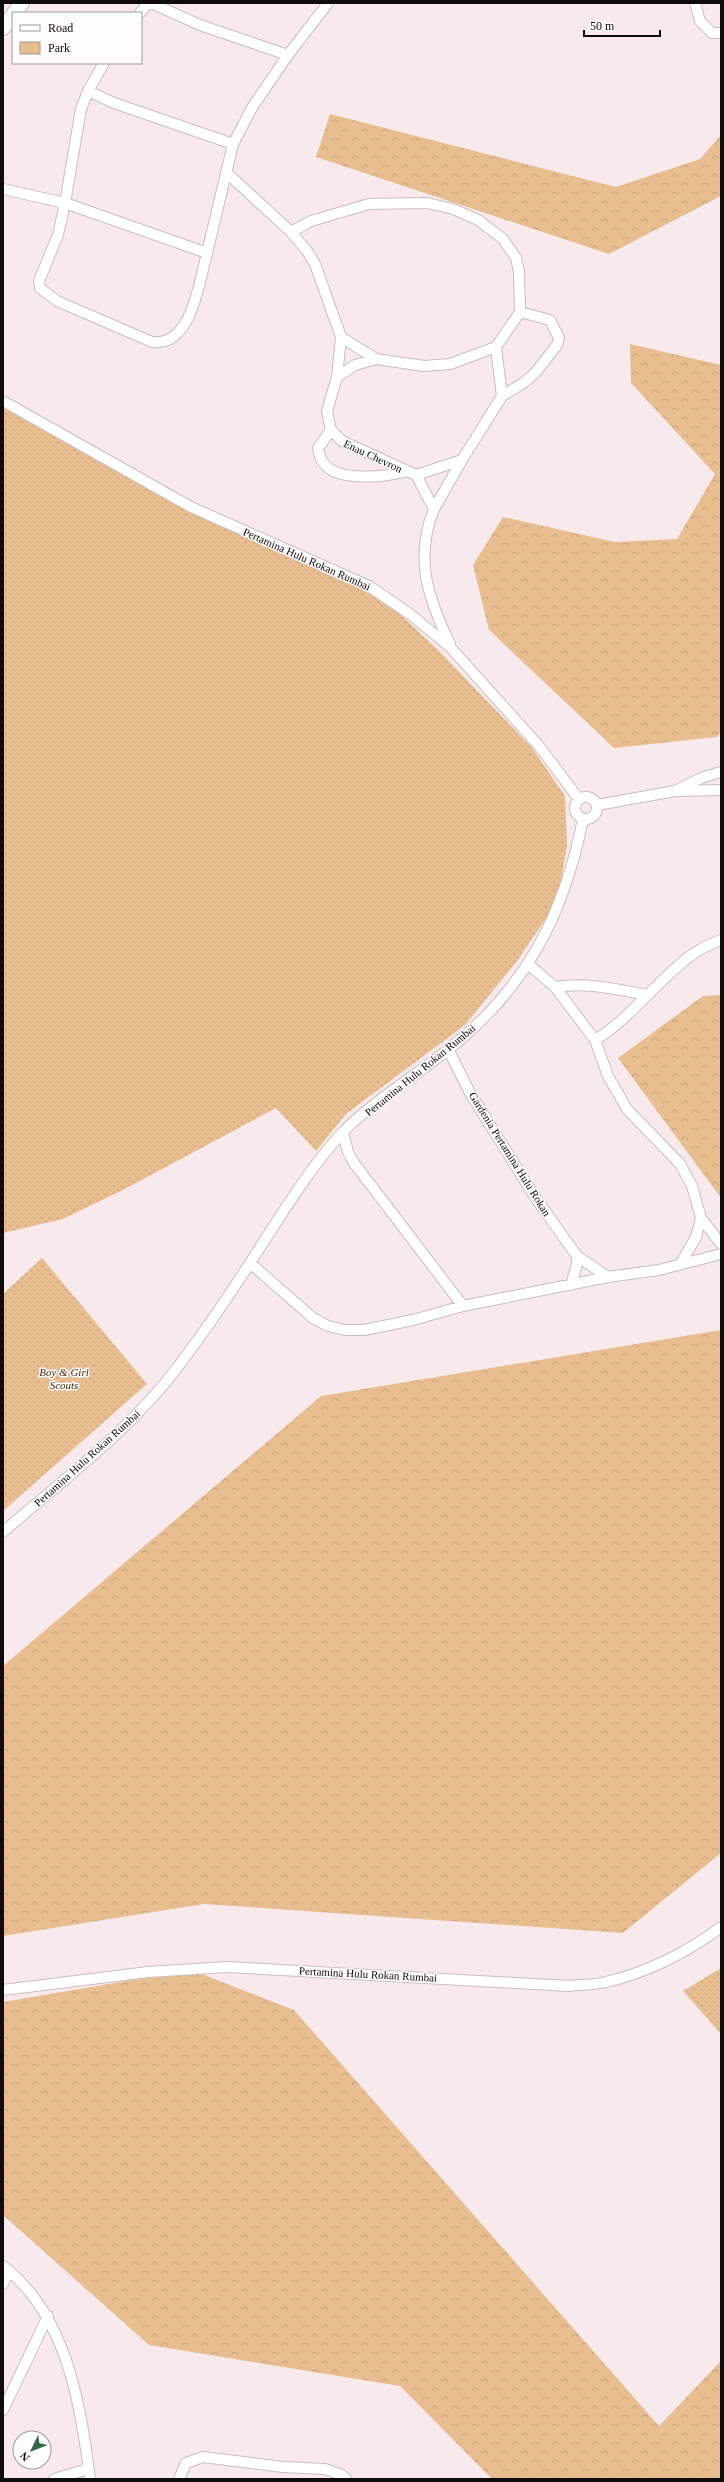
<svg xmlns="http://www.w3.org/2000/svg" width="724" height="2482" font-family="Georgia,serif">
  <defs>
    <pattern id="green-dots" width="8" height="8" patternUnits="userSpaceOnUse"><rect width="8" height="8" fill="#e8be90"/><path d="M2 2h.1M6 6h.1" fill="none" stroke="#c6a27b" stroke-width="1.8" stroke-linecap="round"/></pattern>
    <pattern id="forest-crowns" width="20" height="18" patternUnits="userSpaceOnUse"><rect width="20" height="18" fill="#e8be90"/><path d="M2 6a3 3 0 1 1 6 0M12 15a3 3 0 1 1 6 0" fill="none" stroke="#c6a27b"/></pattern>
  </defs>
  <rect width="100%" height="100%" fill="#f8eaec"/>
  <path fill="url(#green-dots)" d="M 3,406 L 23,419 L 362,589 L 402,616 L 440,652 L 532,748 L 565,796 L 567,846 L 557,902 L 517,961 L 465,1025 L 346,1114 L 316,1151 L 276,1108 L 123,1190 L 63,1219 L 3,1233 Z
    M 42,1258 L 147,1384 L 3,1511 L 3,1294 Z
    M 721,1968 L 721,2034 L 683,1991 Z"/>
  <path fill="url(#forest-crowns)" d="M 330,114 L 616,187 L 700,159 L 721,135 L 721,196 L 609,254 L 316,157 Z
    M 630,344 L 721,365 L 721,732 L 717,737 L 614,748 L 489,630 L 473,565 L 503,517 L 615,542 L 677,539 L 715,474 L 631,383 Z
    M 721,995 L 721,1198 L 618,1058 L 703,996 Z
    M 721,1330 L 721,1853 L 623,1933 L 204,1904 L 3,1936 L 3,1666 L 321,1396 Z
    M 191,1970 L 294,2010 L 659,2426 L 721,2361 L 721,2479 L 492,2479 L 400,2386 L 149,2345 L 3,2215 L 3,2002 Z"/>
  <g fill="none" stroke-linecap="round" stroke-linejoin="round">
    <defs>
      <path id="street" d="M 151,3 L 200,25 L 288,55
        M 695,3 L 700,21 L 712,33 L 721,33
        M 140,13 L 148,3
        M 88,91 L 114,103 L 233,144
        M 227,173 L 291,232 L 307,251 L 315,264 L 341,337 L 337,377 L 327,411 L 331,430 L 342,441 L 416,475 L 434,509 C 414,559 428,598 450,644
        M 3,189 L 65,203 L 207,253 C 199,282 192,347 152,342 L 57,301 L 40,288 L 39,281 L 58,235 L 65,203 L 81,109 L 88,91 L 104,63
        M 291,232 L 311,221 L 369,204 L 427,203 L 453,209 L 478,220 L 503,239 L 516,258 L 519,272 L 520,312 L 496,347 L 450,364 L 424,366 L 376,359 L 355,365 L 337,377
        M 207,253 L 233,144 L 253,106 L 288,55 L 328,3
        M 341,337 L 376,359
        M 496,347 L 502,396
        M 3,401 L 191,507 L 369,586 L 410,614 L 451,648 L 539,746 L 579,799
        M 331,430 L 318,448 C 319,455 321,462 327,467 C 343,481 388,477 406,471
        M 416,475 L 462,460
        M 434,509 L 462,460 L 502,396 L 525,382 L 536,372 L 557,345 L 559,338 L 550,320 L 520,312
        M 677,790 L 701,778 L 721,772
        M575 808a11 11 0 1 1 22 0a11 11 0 1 1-22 0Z
        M 597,805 L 675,791 L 721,790
        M 529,965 L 555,987 L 595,1040 L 608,1076 L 627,1109 L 680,1164 L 692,1186 L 701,1218 L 721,1244
        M 555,987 C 587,982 615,989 647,995
        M 595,1040 C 633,1017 659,977 696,952 C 704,947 713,943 721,940
        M 448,1049 L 470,1093 L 535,1197 L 577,1256 L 608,1277
        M 343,1132 L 348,1152 L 354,1163 L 463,1306
        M 250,1263 L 313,1318 L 328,1326 L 345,1330 L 364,1330 L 413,1320 L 463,1306 L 608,1277 L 659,1270 L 721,1254
        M 681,1263 L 696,1237 L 701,1218
        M 571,1285 L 577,1264 L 577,1256
        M 3,1532 C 64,1479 132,1429 180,1364 C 207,1328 233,1290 257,1252 C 284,1211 309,1169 342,1133 C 373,1101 414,1077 449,1049 C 526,988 564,915 583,819
        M 3,1990 L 148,1972 L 227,1967 L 569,1986 C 581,1985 594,1985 606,1982 C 646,1973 688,1952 721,1927
        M 3,2266 C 66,2314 81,2404 90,2479
        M 3,2284 L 9,2270
        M 3,2410 L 48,2316
        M 54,2479 L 88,2469
        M 179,2479 L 186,2463 L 203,2457 L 283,2467 L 325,2469 L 342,2475 L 346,2479"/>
      <path id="secondary" d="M 14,13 L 22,3
        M 3,28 L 13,15"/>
    </defs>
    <use href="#street" stroke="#cbbdbf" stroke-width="12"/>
    <use href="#secondary" stroke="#cbbdbf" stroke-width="16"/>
    <use href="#street" stroke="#fff" stroke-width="10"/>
    <use href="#secondary" stroke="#fff" stroke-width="14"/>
  </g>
  <g text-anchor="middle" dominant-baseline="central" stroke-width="3" stroke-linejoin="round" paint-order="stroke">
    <g font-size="11" fill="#100b0c" stroke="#fdfbfb">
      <text transform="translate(373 456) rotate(25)">Enau Chevron</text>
      <text transform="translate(307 559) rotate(24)">Pertamina Hulu Rokan Rumbai</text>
      <text transform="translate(420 1070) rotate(-39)">Pertamina Hulu Rokan Rumbai</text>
      <text transform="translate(510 1154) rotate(58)">Gardenia Pertamina Hulu Rokan</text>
      <text transform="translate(87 1458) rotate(-42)">Pertamina Hulu Rokan Rumbai</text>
      <text transform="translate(368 1974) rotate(3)">Pertamina Hulu Rokan Rumbai</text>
    </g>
    <g font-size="11" font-style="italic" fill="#432908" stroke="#fdfbfb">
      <text x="64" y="1372">Boy &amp; Girl<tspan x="64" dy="13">Scouts</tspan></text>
    </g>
  </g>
  <rect width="724" height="2482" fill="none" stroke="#100b0c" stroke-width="8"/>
  <rect x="12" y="12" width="130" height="52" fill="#fdfbfb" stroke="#9e9b9b"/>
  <rect x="20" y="25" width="20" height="6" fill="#ffffff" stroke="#9e9b9b"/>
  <text x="48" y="32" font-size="12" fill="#100b0c">Road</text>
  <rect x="20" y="42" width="20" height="12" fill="#e8be90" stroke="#9e9b9b"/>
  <text x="48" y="52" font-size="12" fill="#100b0c">Park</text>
  <g transform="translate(32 2450) rotate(227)"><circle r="19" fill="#fdfbfb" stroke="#9e9b9b"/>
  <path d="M0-3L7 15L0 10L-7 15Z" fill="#31664b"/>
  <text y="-6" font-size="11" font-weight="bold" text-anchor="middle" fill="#100b0c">N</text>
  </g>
  <path d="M584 30v6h76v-6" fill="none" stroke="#100b0c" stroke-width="2"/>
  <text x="590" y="30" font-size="12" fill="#100b0c" stroke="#fdfbfb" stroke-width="3" paint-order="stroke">50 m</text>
</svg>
